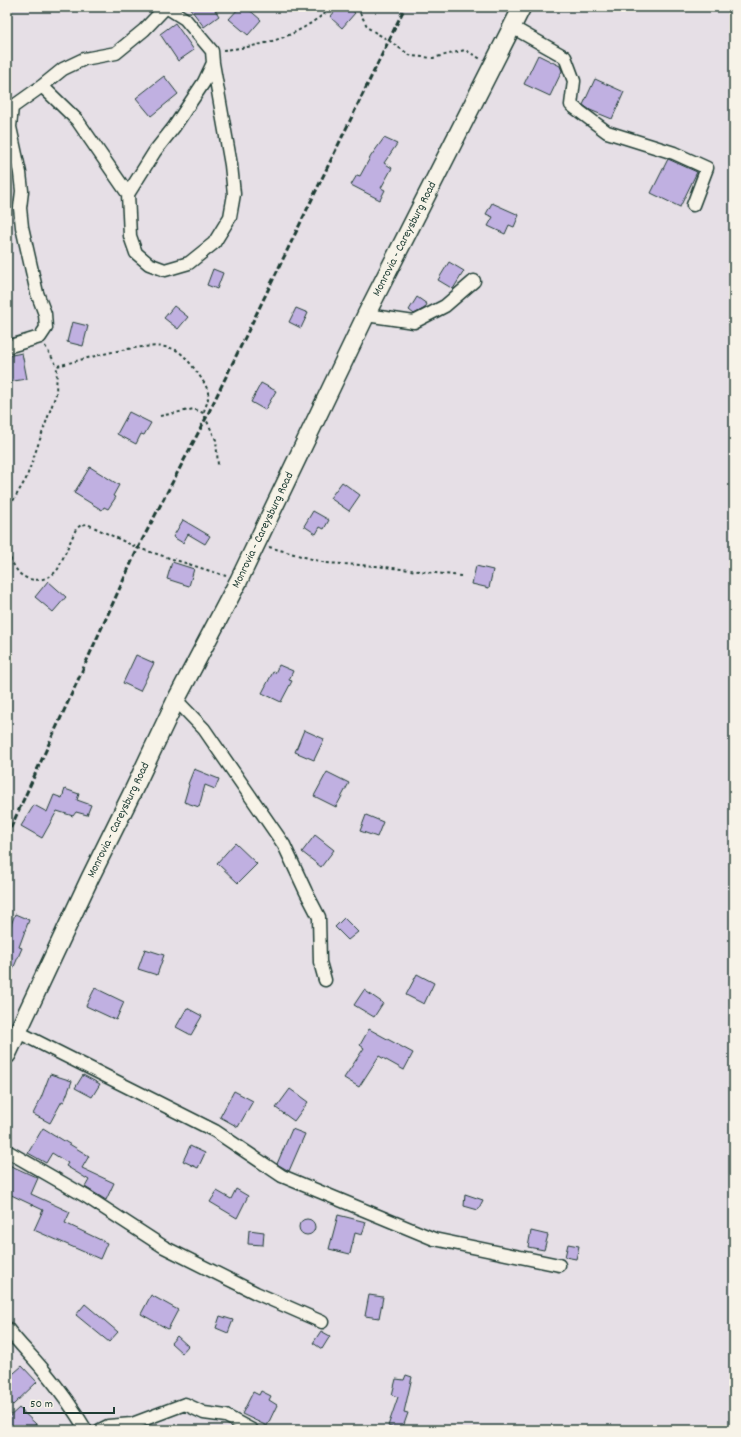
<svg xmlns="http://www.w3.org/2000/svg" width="741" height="1437" font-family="Dekko,sans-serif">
  <rect width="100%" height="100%" fill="#e6dfe6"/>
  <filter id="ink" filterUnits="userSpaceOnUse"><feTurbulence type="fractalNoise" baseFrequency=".025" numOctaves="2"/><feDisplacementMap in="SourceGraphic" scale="8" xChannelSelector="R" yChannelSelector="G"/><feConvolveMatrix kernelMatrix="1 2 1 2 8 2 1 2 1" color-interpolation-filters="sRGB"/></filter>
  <g filter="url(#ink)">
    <path fill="#c0b0e1" stroke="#1f3d34" d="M 189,7 L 213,7 L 219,16 L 204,27 Z
      M 240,7 L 246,7 L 261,20 L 248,35 L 229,19 Z
      M 339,7 L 348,7 L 355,13 L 342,28 L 330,17 Z
      M 175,23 L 194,50 L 178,61 L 160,34 Z
      M 538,55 L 560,66 L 562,71 L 550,96 L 524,84 Z
      M 164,76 L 178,94 L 151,116 L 136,98 Z
      M 595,79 L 624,92 L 612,119 L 590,110 L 583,105 Z
      M 384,138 L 397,144 L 384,163 L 392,168 L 381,188 L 385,190 L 380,200 L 351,185 L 357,175 L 360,176 L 371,156 Z
      M 668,159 L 697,172 L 680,207 L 651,193 Z
      M 492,203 L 519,215 L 514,227 L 509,225 L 505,234 L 488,226 L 493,217 L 486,214 Z
      M 449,262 L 464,271 L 453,289 L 438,280 Z
      M 213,269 L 223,273 L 217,289 L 207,285 Z
      M 417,297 L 427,304 L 425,308 L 414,314 L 409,310 Z
      M 174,306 L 188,317 L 178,329 L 164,318 Z
      M 296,308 L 308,313 L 301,328 L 289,322 Z
      M 72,322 L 88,326 L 83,346 L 67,342 Z
      M 22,353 L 27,379 L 7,382 L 7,356 Z
      M 261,383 L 276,391 L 265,410 L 251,402 Z
      M 129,412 L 151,423 L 144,435 L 141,434 L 136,444 L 117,434 Z
      M 90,467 L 119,485 L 113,496 L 116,497 L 108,509 L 104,507 L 102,510 L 74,493 Z
      M 342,482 L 360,495 L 349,511 L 330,498 Z
      M 313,511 L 329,520 L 324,529 L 320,527 L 316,534 L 304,526 Z
      M 183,520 L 210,536 L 205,544 L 188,534 L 183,543 L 173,537 Z
      M 172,562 L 194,569 L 189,586 L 167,579 Z
      M 476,566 L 493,570 L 489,588 L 472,584 Z
      M 48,581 L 66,597 L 53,612 L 35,597 Z
      M 136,655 L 154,663 L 140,691 L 123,683 Z
      M 279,665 L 293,671 L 289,680 L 292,681 L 281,702 L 262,693 L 273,672 L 275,673 Z
      M 304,730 L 324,739 L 314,760 L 295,752 Z
      M 194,769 L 219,779 L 215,789 L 205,785 L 199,807 L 184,802 L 189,785 L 188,784 Z
      M 327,772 L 349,783 L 336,807 L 314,796 Z
      M 65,789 L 79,794 L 77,800 L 91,805 L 87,815 L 76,812 L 73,816 L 57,811 L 42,838 L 21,826 L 34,805 L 47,812 L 54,795 L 62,798 Z
      M 366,815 L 383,822 L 377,837 L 360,831 Z
      M 315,835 L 334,850 L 321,867 L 302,852 Z
      M 235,843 L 257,864 L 238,883 L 217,863 Z
      M 15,914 L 29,920 L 19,947 L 22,948 L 7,983 L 7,936 Z
      M 344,918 L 358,932 L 348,940 L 335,927 Z
      M 145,949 L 164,955 L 157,975 L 138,969 Z
      M 417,974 L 434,983 L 424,1004 L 406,995 Z
      M 95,988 L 124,1002 L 116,1020 L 86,1006 Z
      M 364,990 L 383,1003 L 374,1017 L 354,1005 Z
      M 187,1008 L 202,1016 L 191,1035 L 176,1027 Z
      M 369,1029 L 413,1053 L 404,1070 L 379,1056 L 359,1087 L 344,1078 L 364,1048 L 360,1045 Z
      M 50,1074 L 72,1081 L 64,1102 L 62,1101 L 50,1123 L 33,1114 L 41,1098 Z
      M 83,1075 L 100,1084 L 92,1097 L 75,1088 Z
      M 290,1089 L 308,1102 L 294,1121 L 276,1108 Z
      M 234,1091 L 253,1101 L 238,1127 L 220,1117 Z
      M 43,1128 L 89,1156 L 82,1168 L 114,1183 L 106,1200 L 85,1187 L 89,1180 L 66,1166 L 68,1163 L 52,1153 L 46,1163 L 28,1153 Z
      M 292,1129 L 305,1134 L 289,1171 L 277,1164 Z
      M 190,1146 L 205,1153 L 198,1168 L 183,1161 Z
      M 7,1164 L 38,1178 L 31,1194 L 70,1212 L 65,1223 L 107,1243 L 100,1259 L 34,1230 L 43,1210 L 7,1193 Z
      M 236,1189 L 248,1196 L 237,1218 L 210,1202 L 217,1191 L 231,1199 Z
      M 465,1194 L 483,1200 L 478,1210 L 464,1206 Z
      M 338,1215 L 366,1222 L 362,1235 L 355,1233 L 350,1254 L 329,1249 Z
      M299 1227a8 8 0 1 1 16 0a8 8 0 1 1-16 0Z
      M 249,1230 L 264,1232 L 263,1245 L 248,1244 Z
      M 531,1231 L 548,1235 L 544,1250 L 528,1247 Z
      M 568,1244 L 579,1246 L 576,1259 L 565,1257 Z
      M 151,1295 L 178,1310 L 168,1329 L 141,1314 Z
      M 369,1295 L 383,1297 L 379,1318 L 365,1316 Z
      M 85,1304 L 118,1332 L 109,1342 L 76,1315 Z
      M 220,1316 L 233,1320 L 228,1333 L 216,1328 Z
      M 321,1331 L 330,1336 L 322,1349 L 313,1343 Z
      M 177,1336 L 188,1346 L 182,1353 L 171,1343 Z
      M 22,1366 L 37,1382 L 13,1405 L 7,1398 L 7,1379 Z
      M 406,1375 L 412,1377 L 404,1412 L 408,1413 L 402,1430 L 388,1426 L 398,1397 L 392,1395 L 396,1379 L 404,1380 Z
      M 261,1391 L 271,1396 L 269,1400 L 277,1405 L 267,1426 L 242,1414 L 253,1392 L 259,1395 Z
      M 19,1408 L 36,1424 L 30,1430 L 7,1430 L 7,1419 Z"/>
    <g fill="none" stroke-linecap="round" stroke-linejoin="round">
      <defs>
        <path id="street" d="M 512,27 L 565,57 L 574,81 L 571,105 L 607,132 L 674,153 L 707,168 L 693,205
          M 42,86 L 77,120 L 128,194 L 130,236 L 136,253 L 149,264 L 165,270 L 189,263 L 214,243 L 230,217 L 234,194 L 231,165 L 213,63
          M 7,111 L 42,86 L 63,69 L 84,59 L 116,53 L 144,30 L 166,7 L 185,19 L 212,51 L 213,63 L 204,82 L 174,127 L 155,151 L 128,194
          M 366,315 L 414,322 L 445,306 L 474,281
          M 7,347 L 40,337 L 46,328 L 45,314 L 37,293 L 22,227 L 20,208 L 22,191 L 20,173 L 10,127 L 12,107
          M 176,700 L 204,729 L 284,845 L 306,892 L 319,917 L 320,962 L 325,980
          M 18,1032 L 215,1131 L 282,1176 L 434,1239 L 559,1265
          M 7,1151 L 87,1197 L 164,1247 L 256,1293 L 322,1322
          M 7,1328 C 19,1344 33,1357 45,1372 C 60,1390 74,1410 86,1430
          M 100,1430 L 108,1426 L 132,1424 L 185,1404 L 204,1413 L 226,1416 L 252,1430"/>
        <g id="secondary">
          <path id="s1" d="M 7,1055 L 90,878 L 133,791 L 176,700 L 239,580 L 366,315 L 522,7"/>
        </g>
      </defs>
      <use href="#street" stroke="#1f3d34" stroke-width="15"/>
      <use href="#secondary" stroke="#1f3d34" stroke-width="20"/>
      <path stroke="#1f3d34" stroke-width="2" stroke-dasharray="3 3" stroke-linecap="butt" d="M 357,7 L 368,28 L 388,40 L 411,56 L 433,58 L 465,50 L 481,59
        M 223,50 C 256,47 287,40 314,21 C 321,16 327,13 331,7
        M 45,346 L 57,366
        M 160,416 L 194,409 L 203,413 L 216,440 L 218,465
        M 7,511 L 26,479 L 56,394 L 57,366 C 86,359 150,338 176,350 C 184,354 194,368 199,375 C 210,391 211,395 203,413
        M 269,547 L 326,563 L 376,566 L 461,576
        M 7,553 C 11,559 14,567 19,573 C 30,584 49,581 58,569 L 76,529 L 81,525 L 87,524 L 138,548 L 226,576"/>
      <use href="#street" stroke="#f7f3e8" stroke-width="12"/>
      <use href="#secondary" stroke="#f7f3e8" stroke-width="17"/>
      <path stroke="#1f3d34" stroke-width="3" stroke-dasharray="6 3" stroke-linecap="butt" d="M 7,836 L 138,548 L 206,418 L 405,7"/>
    </g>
  </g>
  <g text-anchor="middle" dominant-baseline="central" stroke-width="4" stroke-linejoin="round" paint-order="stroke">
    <g font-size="12" fill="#1f3d34" stroke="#f7f3e8">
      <text stroke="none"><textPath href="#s1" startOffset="908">Monrovia - Careysburg Road</textPath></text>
      <text stroke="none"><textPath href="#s1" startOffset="584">Monrovia - Careysburg Road</textPath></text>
      <text stroke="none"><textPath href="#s1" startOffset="260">Monrovia - Careysburg Road</textPath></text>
    </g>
  </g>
  <rect width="741" height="1437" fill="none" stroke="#f7f3e8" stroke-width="24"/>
  <rect x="12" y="12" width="717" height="1413" fill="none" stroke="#1f3d34" stroke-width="1.5" filter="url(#ink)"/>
  <path d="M24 1407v6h90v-6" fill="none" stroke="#1f3d34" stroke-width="2"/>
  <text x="30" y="1407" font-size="12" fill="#1f3d34" stroke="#f7f3e8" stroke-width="3" paint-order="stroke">50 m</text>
</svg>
